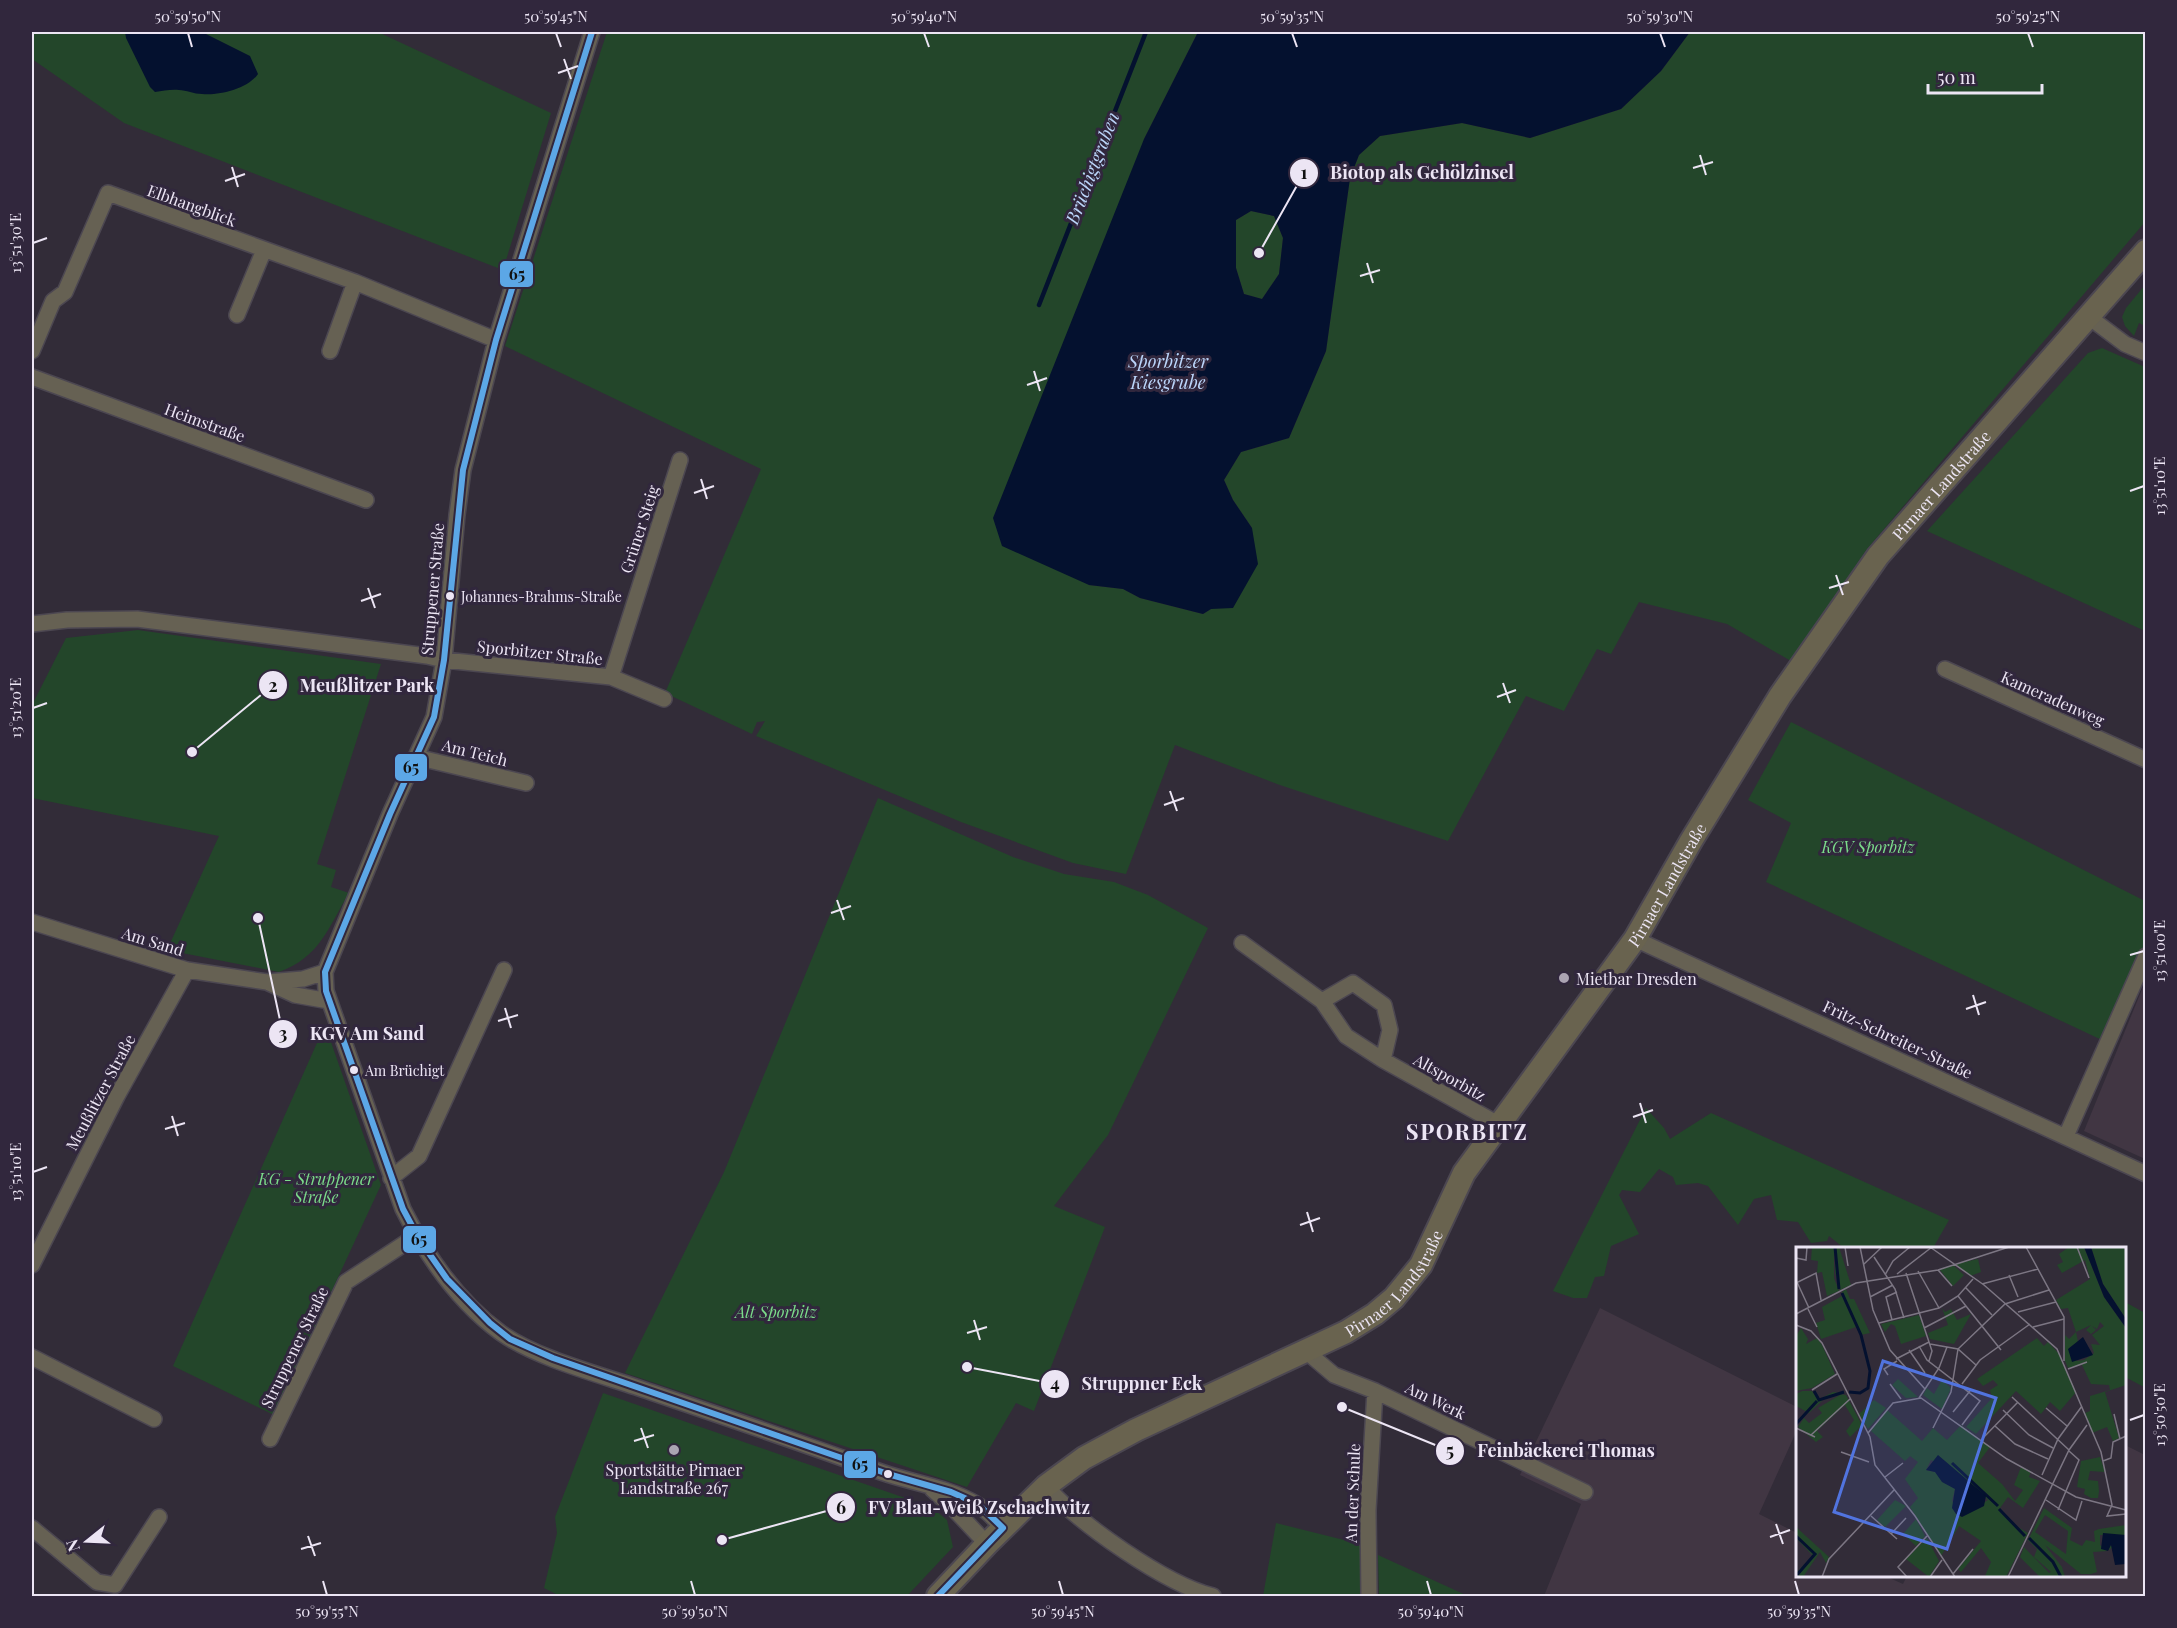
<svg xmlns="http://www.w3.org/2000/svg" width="2177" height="1628" font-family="'Playfair Display',serif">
  <rect width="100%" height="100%" fill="#322c38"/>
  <path fill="#413643" d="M 2145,982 L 2145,1159 L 2084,1131 Z
    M 1600,1308 L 1797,1407 L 1797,1430 L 1759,1514 L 1797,1533 L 1798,1576 L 1885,1576 L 1903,1584 L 1907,1576 L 2124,1576 L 2125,1445 L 2145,1455 L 2145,1596 L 1544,1596 L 1581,1504 L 1520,1475 Z"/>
  <path fill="#23462a" d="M 32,32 L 378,32 L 551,113 L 503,270 L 124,123 L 32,59 Z
    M 607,32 L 1198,32 L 1144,139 L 1089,585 L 1123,589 L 1140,598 L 1203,614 L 1211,609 L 1252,528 L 1233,500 L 1224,480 L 1241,452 L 1289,438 L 1326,351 L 1350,178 L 1359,155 L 1380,136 L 1462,123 L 1530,138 L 1621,109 L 1661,71 L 1690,32 L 2145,32 L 2145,222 L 1867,549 L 1791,661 L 1727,624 L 1639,602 L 1611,654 L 1597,649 L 1564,711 L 1526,696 L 1448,841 L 1277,784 L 1175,745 L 1126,874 L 1073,863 L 961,822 L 756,736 L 765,721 L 757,722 L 752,734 L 665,693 L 761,469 L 505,346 Z
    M 1251,211 L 1274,216 L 1283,238 L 1279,274 L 1262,299 L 1244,294 L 1236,268 L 1236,220 Z
    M 2145,285 L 2145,326 L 2139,323 L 2134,336 L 2125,326 L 2122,317 L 2126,308 Z
    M 2102,348 L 2145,367 L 2145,631 L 1927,531 L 2088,353 Z
    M 138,630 L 381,664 L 317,864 L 336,870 L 331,887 L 349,893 C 328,928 320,957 279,972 L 167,950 L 219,836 L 32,798 L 32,705 L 66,638 Z
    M 1791,722 L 2145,901 L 2145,948 L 2104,1041 L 1766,882 L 1791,823 L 1748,800 Z
    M 878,798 L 1013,857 L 1064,874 L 1114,882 L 1148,895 L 1208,928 L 1108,1135 L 1054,1206 L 1105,1227 L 1034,1411 L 1016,1403 L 967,1487 L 625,1373 L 724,1172 Z
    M 325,1025 L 381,1185 L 274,1415 L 173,1366 Z
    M 1646,1108 L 1664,1128 L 1670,1139 L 1711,1113 L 1949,1220 L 1933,1248 L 1844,1248 L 1829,1236 L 1827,1241 L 1811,1243 L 1798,1222 L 1777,1220 L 1771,1195 L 1754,1199 L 1738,1225 L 1708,1186 L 1698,1183 L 1676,1185 L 1673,1177 L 1659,1169 L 1640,1192 L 1622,1190 L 1619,1195 L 1639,1234 L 1611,1246 L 1604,1276 L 1595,1277 L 1587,1298 L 1573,1298 L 1553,1291 Z
    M 2125,1302 L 2145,1313 L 2146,1386 L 2144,1387 L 2125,1377 Z
    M 603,1393 L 931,1507 L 947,1520 L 953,1547 L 907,1596 L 560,1596 L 544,1588 L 557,1533 L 555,1517 Z
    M 1276,1523 L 1344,1540 L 1362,1547 L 1364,1596 L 1263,1596 Z
    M 1378,1555 L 1468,1596 L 1379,1596 Z"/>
  <path fill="#04112f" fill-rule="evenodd" d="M 125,32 L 202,32 L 250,56 L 258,74 C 248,89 218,96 202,94 C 194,94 186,90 179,90 C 171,89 163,91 155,92 L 150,87 L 126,38 Z
    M 1198,32 L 1690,32 L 1661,71 L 1621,109 L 1530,138 L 1462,123 L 1380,136 L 1359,155 L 1350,178 L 1326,351 L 1289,438 L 1241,452 L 1224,480 L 1233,500 L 1252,528 L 1258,564 L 1233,608 L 1211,609 L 1203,614 L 1140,598 L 1123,589 L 1089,585 L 1002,546 L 993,518 L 1144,139 ZM 1251,211 L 1274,216 L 1283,238 L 1279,274 L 1262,299 L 1244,294 L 1236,268 L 1236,220 Z"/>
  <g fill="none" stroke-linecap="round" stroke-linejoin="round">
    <path stroke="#04112f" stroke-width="4.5" d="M 1039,305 L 1146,32"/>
    <defs>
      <path id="street" d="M 592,32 L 496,340 L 463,470 L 457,515 L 444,660 L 434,717 L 390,814 L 325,972 L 326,991 L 403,1209 C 427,1257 457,1301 501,1333 C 537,1358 594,1373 636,1387 C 718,1415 800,1442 881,1472 C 912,1483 948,1487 976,1504 C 986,1509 995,1520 1003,1528
        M 237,315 L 264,250
        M 2089,317 L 2125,344 L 2146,353
        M 32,351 L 53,301 L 65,292 L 108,193 L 355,282 L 496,340
        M 330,351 L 355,282
        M 32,377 L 366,500
        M 32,624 L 67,620 L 137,619 L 427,656 L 444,660 L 611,677 L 664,699
        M 1945,669 L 2146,760
        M 611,677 L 680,460
        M 416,757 L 526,783
        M 32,922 L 187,970 L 267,982 L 303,979 L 325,972
        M 1635,939 L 2146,1174
        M 1242,943 L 1322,1001 L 1346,1036 L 1383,1060 L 1500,1125
        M 269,983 L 295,995 L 329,1001
        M 1322,1001 L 1353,983 L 1384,1005 L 1390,1030 L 1383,1060
        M 2066,1136 L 2146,956
        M 391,1178 L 419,1156 L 504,970
        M 32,1265 L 117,1096 L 187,970
        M 1307,1352 L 1334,1375 L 1375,1391 L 1585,1492
        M 32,1357 L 154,1419
        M 270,1439 L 346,1282 L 416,1236
        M 1046,1486 C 1078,1523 1165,1584 1213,1596
        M 932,1489 L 954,1509 L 987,1544
        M 32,1528 L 97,1582 L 115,1585 L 159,1517
        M 1369,1596 L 1368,1510 L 1375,1391"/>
      <g id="secondary">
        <path id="s1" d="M 938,1596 L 987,1544 L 1046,1486 L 1084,1458 L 1136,1430 L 1346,1332 L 1375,1314 L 1394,1298 L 1421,1265 L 1464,1173 L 1635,939 L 1691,841 L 1780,696 L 1878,556 L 2146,251"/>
      </g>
    </defs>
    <use href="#street" stroke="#4c4751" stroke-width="18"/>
    <use href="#secondary" stroke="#4c4751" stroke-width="26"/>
    <use href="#street" stroke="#666153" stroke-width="15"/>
    <use href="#secondary" stroke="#69634f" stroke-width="22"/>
    <defs>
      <path id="bus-1" d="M 592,32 L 496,340 L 463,470 L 444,660 L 434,717 L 390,814 L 325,972 L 326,991 L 403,1209 L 419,1239 L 447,1279 L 490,1323 L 510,1339 L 553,1358 L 888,1474 L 951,1492 L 978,1504 L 1003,1528 L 938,1596"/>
    </defs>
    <use href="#bus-1" stroke="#31273d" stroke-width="10"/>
    <use href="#bus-1" stroke="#5ca7e6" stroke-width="6"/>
  </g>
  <path fill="none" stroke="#ece5f4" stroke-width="2" d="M 188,33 L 192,47M 556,33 L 561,47M 924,33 L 929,47M 1292,33 L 1297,47M 1660,33 L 1665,47M 2028,33 L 2033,47M 564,59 L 571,79M 558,73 L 578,66M 1700,155 L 1706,175M 232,167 L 238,187M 1693,168 L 1713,162M 225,181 L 245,174M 33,243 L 47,238M 1367,263 L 1373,283M 1360,276 L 1380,270M 1034,371 L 1040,391M 1027,385 L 1047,378M 701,479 L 707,499M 2130,491 L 2144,486M 694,493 L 714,486M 1836,575 L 1843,595M 368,588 L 375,608M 1829,588 L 1849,582M 361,601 L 381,594M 1503,683 L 1510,703M 1497,697 L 1516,690M 33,708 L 47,703M 1170,791 L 1177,811M 1164,805 L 1184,798M 837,900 L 844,920M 831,913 L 851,906M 2130,955 L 2144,951M 1973,995 L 1979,1015M 505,1008 L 511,1028M 1966,1009 L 1986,1002M 498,1021 L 518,1015M 1640,1103 L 1646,1123M 172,1116 L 178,1136M 1633,1117 L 1653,1110M 165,1129 L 185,1123M 33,1172 L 47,1167M 1307,1212 L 1313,1232M 1300,1225 L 1320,1218M 974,1320 L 980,1340M 967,1333 L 987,1327M 2130,1420 L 2144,1415M 641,1428 L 648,1448M 634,1441 L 654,1435M 1776,1524 L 1783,1544M 308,1536 L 315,1556M 1770,1537 L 1790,1530M 301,1549 L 321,1543M 323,1581 L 327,1595M 691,1581 L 695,1595M 1059,1581 L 1063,1595M 1427,1581 L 1431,1595M 1795,1581 L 1799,1595"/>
  <g fill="#ece5f4" stroke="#31273d" stroke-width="2">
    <circle cx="450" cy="596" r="5"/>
    <circle cx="354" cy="1070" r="5"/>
    <circle cx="888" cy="1474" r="5"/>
  </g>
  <g fill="#aba4b2" stroke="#31273d" stroke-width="2">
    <circle cx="1564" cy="978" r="6"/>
    <circle cx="674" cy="1450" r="6"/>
  </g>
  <g text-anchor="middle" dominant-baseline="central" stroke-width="6" stroke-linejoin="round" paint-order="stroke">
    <g font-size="14" fill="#ece5f4" stroke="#31273d" text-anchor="start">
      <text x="461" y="596">Johannes-Brahms-Straße</text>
      <text x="365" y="1070">Am Brüchigt</text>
    </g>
    <g font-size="16" fill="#ece5f4" stroke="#31273d">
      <text transform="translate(192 205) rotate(20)">Elbhangblick</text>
      <text transform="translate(205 422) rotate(20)">Heimstraße</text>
      <text stroke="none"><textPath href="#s1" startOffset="1534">Pirnaer Landstraße</textPath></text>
      <text transform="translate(639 529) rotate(-72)">Grüner Steig</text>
      <text transform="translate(432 589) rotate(-85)">Struppener Straße</text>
      <text transform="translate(540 652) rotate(6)">Sporbitzer Straße</text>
      <text transform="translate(2053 698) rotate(24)">Kameradenweg</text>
      <text transform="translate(475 752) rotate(14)">Am Teich</text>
      <text stroke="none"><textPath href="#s1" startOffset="1048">Pirnaer Landstraße</textPath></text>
      <text transform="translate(153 941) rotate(17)">Am Sand</text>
      <text transform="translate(1898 1039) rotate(25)">Fritz-Schreiter-Straße</text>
      <text transform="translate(1450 1077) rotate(29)">Altsporbitz</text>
      <text transform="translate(100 1092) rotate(-62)">Meußlitzer Straße</text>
      <text stroke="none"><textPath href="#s1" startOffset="562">Pirnaer Landstraße</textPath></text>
      <text transform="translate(294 1347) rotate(-64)">Struppener Straße</text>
      <text transform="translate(1436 1400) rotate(26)">Am Werk</text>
      <text transform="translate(1352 1493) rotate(-88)">An der Schule</text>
    </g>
    <g font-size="16" font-style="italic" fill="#7bdc8a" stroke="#31273d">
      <text x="1868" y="846">KGV Sporbitz</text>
      <text x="316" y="1178">KG - Struppener<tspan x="316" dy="18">Straße</tspan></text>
      <text x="776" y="1311">Alt Sporbitz</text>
    </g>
    <g font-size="16" fill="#ece5f4" stroke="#31273d" text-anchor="start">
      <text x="1576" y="978">Mietbar Dresden</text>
      <text x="674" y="1469" text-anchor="middle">Sportstätte Pirnaer<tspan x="674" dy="18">Landstraße 267</tspan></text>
    </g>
    <g font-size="18" font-style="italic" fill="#bbd5fa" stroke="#31273d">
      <text transform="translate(1092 168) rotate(-69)">Brüchigtgraben</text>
      <text x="1168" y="361">Sporbitzer<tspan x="1168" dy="21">Kiesgrube</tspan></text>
    </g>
    <g font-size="22" font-weight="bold" letter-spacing="1.5" fill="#ece5f4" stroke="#31273d">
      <text x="1467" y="1131">SPORBITZ</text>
    </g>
  </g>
  <g transform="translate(1796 1247)">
    <rect width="330" height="330" fill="#322c38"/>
    <path d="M 16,0 L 38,0 L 38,31 L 43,44 L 31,49 L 26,25 L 21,26 L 22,14 L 15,13 ZM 39,0 L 43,0 L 55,38 L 44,43 L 39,25 ZM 273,0 L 288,0 L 308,50 L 330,81 L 330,138 L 309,145 L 323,191 L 317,194 L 311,180 L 296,186 L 289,166 L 294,164 L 294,149 L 314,143 L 313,138 L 295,137 L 286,118 L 272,121 L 269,114 L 269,88 L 273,92 L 280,85 L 282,95 L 273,101 L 281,114 L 288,113 L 298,106 L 295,97 L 304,98 L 296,88 L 308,79 L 304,75 L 301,82 L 296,79 L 300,83 L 295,87 L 290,83 L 295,78 L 280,85 L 272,61 L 265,62 L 260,53 L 294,32 L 289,13 L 266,26 L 261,18 L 267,15 L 263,7 ZM 295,0 L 327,0 L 330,4 L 330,72 L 307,37 ZM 182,12 L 185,25 L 174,29 L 159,17 ZM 157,18 L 168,28 L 157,39 L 144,23 ZM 50,42 L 54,52 L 58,52 L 74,86 L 65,88 L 46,45 ZM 46,49 L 60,80 L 25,92 L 20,76 L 29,73 L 26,60 ZM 146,61 L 149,65 L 155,62 L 161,73 L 175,67 L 158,97 L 134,92 L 132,86 L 152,78 ZM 123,68 L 130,89 L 105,97 L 99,79 L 95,77 L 89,85 L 85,77 ZM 5,81 L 12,92 L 10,97 L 21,91 L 26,98 L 39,127 L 16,141 L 0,144 L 0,89 ZM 241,91 L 248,99 L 252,95 L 263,107 L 280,145 L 264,164 L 254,155 L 245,167 L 220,144 L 180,187 L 170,180 L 196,151 L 194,143 L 202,138 L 197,133 L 187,139 L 181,132 ZM 102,132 L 122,150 L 110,151 L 96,138 ZM 146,133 L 155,141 L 146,162 L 127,148 L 131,141 L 138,147 ZM 6,144 L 16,144 L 22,153 L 37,145 L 49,147 L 29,151 L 13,166 L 0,159 L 0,147 ZM 44,148 L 50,148 L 66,178 L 54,190 L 50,184 L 58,173 L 49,158 L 21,184 L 27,190 L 20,195 L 2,180 L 8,171 L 13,176 L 26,166 L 22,161 ZM 78,153 L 90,161 L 72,182 L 63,167 ZM 91,163 L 126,194 L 137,181 L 151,193 L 165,178 L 194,200 L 182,216 L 206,237 L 219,254 L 227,243 L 218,238 L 225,220 L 235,224 L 233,230 L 244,234 L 227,261 L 212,250 L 204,261 L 217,277 L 232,286 L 210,330 L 189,329 L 195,315 L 185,301 L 165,325 L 162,322 L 185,294 L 163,279 L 145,309 L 114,260 L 122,251 L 109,232 L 122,215 L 114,209 L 109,214 L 75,184 ZM 135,213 L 173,235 L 192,253 L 169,268 L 156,254 L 159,242 L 139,225 L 130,223 ZM 304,210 L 309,225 L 294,224 L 292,233 L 302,234 L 303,244 L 302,251 L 295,251 L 288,247 L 289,242 L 281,240 L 285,214 ZM 99,253 L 110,259 L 89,280 L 81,273 ZM 248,261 L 276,281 L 274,293 L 286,299 L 290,293 L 299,295 L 298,284 L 303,282 L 330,278 L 330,288 L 304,288 L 304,298 L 312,304 L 314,298 L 317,300 L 311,304 L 297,305 L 301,325 L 295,327 L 285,327 L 249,298 L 266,320 L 269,330 L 244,330 L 224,310 L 228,300 L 253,326 L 255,325 L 238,310 L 241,302 L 232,293 ZM 249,268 L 272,284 L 270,307 L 239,285 ZM 120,272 L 129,289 L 120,299 L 107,287 ZM 0,280 L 33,310 L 30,316 L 24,305 L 7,330 L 0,330 L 0,326 L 17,309 L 0,291 ZM 131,291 L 143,314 L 133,330 L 110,312 Z" fill="#23462a" fill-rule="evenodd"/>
    <path d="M 288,0 L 295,0 L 307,37 L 330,72 L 330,81 L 308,50 ZM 287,90 L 297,108 L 276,115 L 272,102 ZM 142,208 L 190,249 L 188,259 L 166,270 L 160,267 L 156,261 L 159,242 L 146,235 L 139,225 L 130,223 ZM 307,286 L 330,288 L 330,317 L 319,318 L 315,298 L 312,304 L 305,302 Z" fill="#04112f"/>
    <path fill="none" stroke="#04112f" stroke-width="3" d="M 39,0 L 43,42M 46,46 L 65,88 L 74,124 L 72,141 L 64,146 L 53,145M 18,144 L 23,153 L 48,145M 0,177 L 21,154M 156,216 L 202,259M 203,262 L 229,289M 0,289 L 19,307 L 0,329M 233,291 L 257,315 L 265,330"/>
    <path fill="none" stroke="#7c7683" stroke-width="1.5" d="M 49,0 L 52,19M 64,0 L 77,63 L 94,103 L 129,142M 134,0 L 188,38 L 261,102 L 305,205 L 316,258 L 311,269 L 330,267M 230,0 L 268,70 L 268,114M 281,0 L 293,31M 78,10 L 99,42 L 108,71M 0,11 L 10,13 L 11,0M 68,17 L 86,0M 142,23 L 156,39M 122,24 L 143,61M 110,26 L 136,104 L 133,114M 101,27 L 136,0M 89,28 L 97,14 L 114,0M 213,28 L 222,50M 1,35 L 13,61M 0,36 L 20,26 L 25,53M 186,37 L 242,22M 170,41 L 196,68M 162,49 L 205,103M 74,50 L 97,38M 12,62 L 21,80M 222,65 L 260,55M 0,67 L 60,36 L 142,23 L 213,0M 96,73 L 90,50 L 101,45M 83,76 L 143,61 L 162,49 L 177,32M 0,78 L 15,84 L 26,96 L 74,190 L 79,218 L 119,269 L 159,330M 237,80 L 268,72M 128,81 L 170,59M 134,97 L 162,102 L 180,118M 123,99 L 131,113 L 184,154 L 166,178M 113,103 L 129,126M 100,112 L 133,95M 272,122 L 291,115M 92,128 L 88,122 L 101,114M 94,137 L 105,152M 166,137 L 184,113 L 234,77M 16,143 L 41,127M 216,150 L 273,203M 123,151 L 143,121 L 151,100M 250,161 L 271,179M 207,163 L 233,188 L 257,201M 157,165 L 174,144M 318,167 L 324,192M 199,179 L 219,197 L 252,212M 0,181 L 19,190M 137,181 L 155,145 L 162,102 L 209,57 L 253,43M 72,186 L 97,156 L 125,151 L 211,212 L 280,250 L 330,263M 15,188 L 54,152M 186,192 L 222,155M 45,205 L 73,215M 307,214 L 315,211 L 317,195 L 330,189M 246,228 L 262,192 L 286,159M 89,230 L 107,216M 250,253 L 280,273 L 286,254M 262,263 L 283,213 L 273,204M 75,269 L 101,292M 95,287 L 110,271M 157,327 L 177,302M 26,330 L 33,312 L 98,243M 111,330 L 102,320 L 131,289M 134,330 L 146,313M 212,330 L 273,203 L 291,178"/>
    <path fill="#5174df" fill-opacity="0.15" stroke="#5174df" stroke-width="3" d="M 87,114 L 200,151 L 151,302 L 38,265 Z"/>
    <rect width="330" height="330" fill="none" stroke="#ece5f4" stroke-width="3"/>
  </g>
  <path fill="none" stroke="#ece5f4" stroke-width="2" d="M1259 253L1304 173M192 752L273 685M258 918L283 1034M967 1367L1055 1384M1342 1407L1450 1451M722 1540L841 1507"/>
  <g fill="#ece5f4" stroke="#31273d" stroke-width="2">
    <circle cx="1259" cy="253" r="6"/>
    <circle cx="192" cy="752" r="6"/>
    <circle cx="258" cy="918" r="6"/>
    <circle cx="967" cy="1367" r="6"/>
    <circle cx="1342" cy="1407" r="6"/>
    <circle cx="722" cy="1540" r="6"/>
    <circle cx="1304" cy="173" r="15"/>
    <circle cx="273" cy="685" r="15"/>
    <circle cx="283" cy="1034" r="15"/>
    <circle cx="1055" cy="1384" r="15"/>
    <circle cx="1450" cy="1451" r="15"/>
    <circle cx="841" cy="1507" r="15"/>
  </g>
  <g font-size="18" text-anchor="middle" font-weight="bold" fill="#111">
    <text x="1304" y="179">1</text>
    <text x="273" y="692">2</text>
    <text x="283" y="1040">3</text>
    <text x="1055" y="1390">4</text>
    <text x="1450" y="1457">5</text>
    <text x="841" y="1514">6</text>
  </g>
  <g font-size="18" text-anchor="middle" font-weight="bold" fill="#ece5f4" stroke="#31273d" stroke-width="6" stroke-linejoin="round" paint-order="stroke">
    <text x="1422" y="179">Biotop als Gehölzinsel</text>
    <text x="367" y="692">Meußlitzer Park</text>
    <text x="367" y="1040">KGV Am Sand</text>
    <text x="1142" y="1390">Struppner Eck</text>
    <text x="1566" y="1457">Feinbäckerei Thomas</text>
    <text x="979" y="1514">FV Blau-Weiß Zschachwitz</text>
  </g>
  <g stroke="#31273d" stroke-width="2">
    <rect x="499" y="260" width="35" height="28" rx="6" fill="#5ca7e6"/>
    <rect x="394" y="753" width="34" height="29" rx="6" fill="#5ca7e6"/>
    <rect x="402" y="1225" width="35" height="29" rx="6" fill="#5ca7e6"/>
    <rect x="843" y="1450" width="34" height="29" rx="6" fill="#5ca7e6"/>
  </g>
  <g font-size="16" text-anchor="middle" font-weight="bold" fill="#111">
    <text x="517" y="280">65</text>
    <text x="411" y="773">65</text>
    <text x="419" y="1245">65</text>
    <text x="860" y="1470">65</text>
  </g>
  <rect width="2177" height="1628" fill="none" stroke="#31273d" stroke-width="66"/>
  <g transform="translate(87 1541) rotate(252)" stroke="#31273d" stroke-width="4.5" paint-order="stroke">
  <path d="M0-4.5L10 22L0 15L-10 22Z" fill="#ece5f4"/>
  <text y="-9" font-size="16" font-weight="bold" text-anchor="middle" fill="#ece5f4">N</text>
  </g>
  <path d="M1928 84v9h114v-9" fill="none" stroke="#ece5f4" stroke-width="3"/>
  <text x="1937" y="84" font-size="18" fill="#ece5f4" stroke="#31273d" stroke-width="4.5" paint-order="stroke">50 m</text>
  <rect x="33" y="33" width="2111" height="1562" fill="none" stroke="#ece5f4" stroke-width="2"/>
  <g font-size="15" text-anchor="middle" fill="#ece5f4">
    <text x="188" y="22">50°59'50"N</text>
    <text x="556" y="22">50°59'45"N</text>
    <text x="924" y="22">50°59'40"N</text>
    <text x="1292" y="22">50°59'35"N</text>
    <text x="1660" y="22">50°59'30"N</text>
    <text x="2028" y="22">50°59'25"N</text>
    <text transform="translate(16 243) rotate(-90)" y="5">13°51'30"E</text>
    <text transform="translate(2160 486) rotate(-90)" y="5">13°51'10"E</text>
    <text transform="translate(16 708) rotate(-90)" y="5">13°51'20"E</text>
    <text transform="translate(2160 951) rotate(-90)" y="5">13°51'00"E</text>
    <text transform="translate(16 1172) rotate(-90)" y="5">13°51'10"E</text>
    <text transform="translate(2160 1415) rotate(-90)" y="5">13°50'50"E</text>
    <text x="327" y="1617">50°59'55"N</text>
    <text x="695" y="1617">50°59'50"N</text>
    <text x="1063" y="1617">50°59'45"N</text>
    <text x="1431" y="1617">50°59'40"N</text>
    <text x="1799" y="1617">50°59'35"N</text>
  </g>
</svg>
